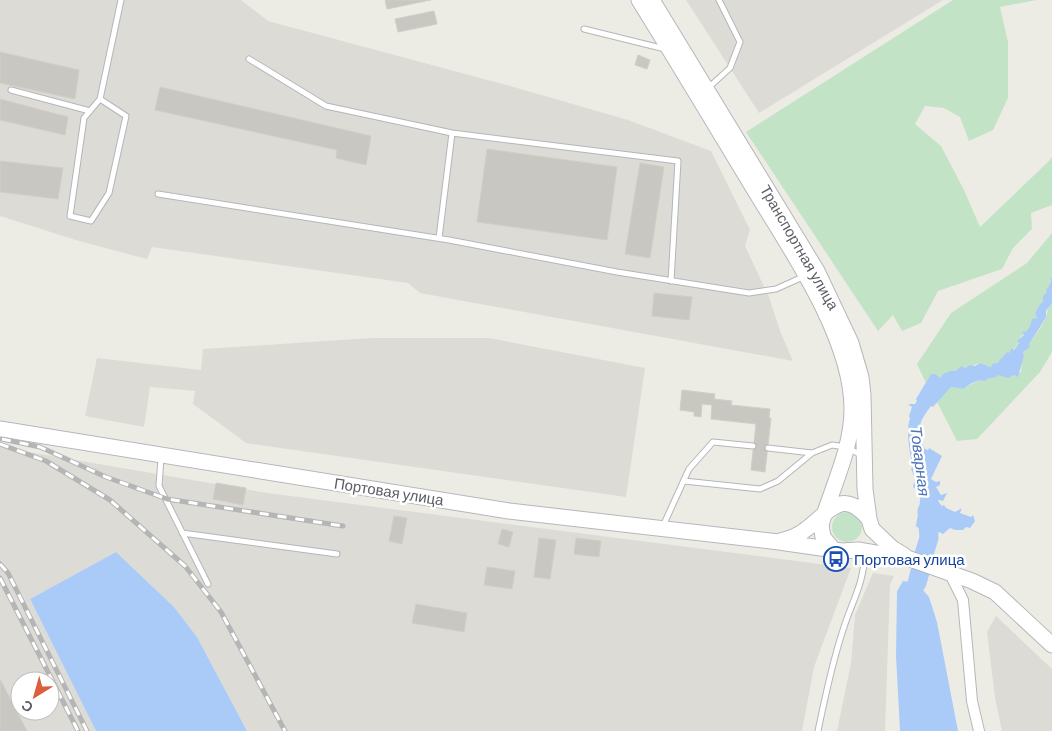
<svg xmlns="http://www.w3.org/2000/svg" width="1052" height="731" font-family="Barlow,sans-serif">
  <rect width="100%" height="100%" fill="#edece4"/>
  <path fill="#dcdbd6" fill-rule="evenodd" d="M 0,0 L 241,0 L 268,21 L 517,88 L 628,120 L 711,151 L 750,230 L 745,246 L 769,297 L 780,331 L 793,361 L 420,293 L 408,283 L 152,247 L 147,259 L 79,241 L 0,216 Z
    M 686,0 L 943,0 L 759,113 Z
    M 372,338 L 489,338 L 645,368 L 626,497 L 246,443 L 193,404 L 195,391 L 150,387 L 144,427 L 85,416 L 97,358 L 201,370 L 203,349 Z
    M 0,447 L 267,493 L 851,568 L 814,667 L 802,731 L 247,731 L 197,637 L 174,607 L 116,552 L 30,599 L 96,731 L 0,731 ZM 20,681 L 50,681 L 50,711 L 20,711 Z
    M 873,573 L 894,576 L 890,585 L 885,731 L 837,731 L 851,663 L 855,615 Z
    M 996,616 L 1052,669 L 1052,731 L 1002,731 L 995,698 L 987,632 Z"/>
  <path fill="#c3e3c7" d="M 953,0 L 1037,0 L 1000,7 L 1008,42 L 1008,98 L 993,130 L 969,141 L 960,117 L 944,108 L 925,106 L 915,124 L 941,146 L 964,190 L 980,227 L 1050,160 L 1052,156 L 1052,205 L 1031,213 L 1032,229 L 1013,248 L 1002,269 L 938,291 L 921,323 L 902,331 L 893,315 L 878,331 L 746,132 Z
    M 1052,233 L 1052,278 L 1050,278 L 1051,281 L 1043,303 L 1040,304 L 1035,313 L 1037,318 L 1031,322 C 1030,328 1027,334 1021,336 C 1018,351 1002,357 992,367 L 980,363 L 949,373 L 940,378 L 931,374 L 926,383 L 917,364 L 951,313 L 1027,263 Z
    M 1052,303 L 1052,352 L 1040,372 L 977,439 L 957,441 L 937,402 L 951,387 L 963,389 C 973,383 985,377 997,375 C 1008,373 1007,379 1021,372 L 1022,362 L 1024,356 L 1023,352 C 1030,342 1041,329 1046,317 C 1048,311 1047,308 1052,303 Z
    M832 527a15 15 0 1 1 30 0a15 15 0 1 1-30 0Z"/>
  <path fill="#aacbf8" d="M 1050,278 L 1052,278 L 1052,303 L 1046,311 L 1046,317 L 1040,327 L 1029,344 L 1030,347 L 1023,352 L 1024,356 L 1018,377 L 1014,375 L 1008,378 L 998,375 L 996,377 L 987,379 L 985,381 C 978,378 969,385 963,389 L 951,387 L 933,407 L 931,406 C 923,417 916,425 922,439 L 921,441 L 925,449 L 928,450 L 929,448 L 942,456 L 931,479 L 936,482 L 940,481 L 940,485 L 936,487 L 941,495 L 947,493 L 943,501 L 939,500 L 938,501 L 942,506 L 944,505 L 946,508 L 955,512 L 962,508 L 960,513 L 971,517 L 973,515 L 975,521 L 970,528 L 966,527 L 963,530 L 955,530 L 950,528 L 943,534 L 939,532 L 934,536 L 926,535 L 916,526 C 917,517 922,501 919,493 C 918,490 915,489 913,487 L 915,478 L 911,469 L 914,465 C 909,459 906,426 910,419 L 909,416 L 912,407 L 908,404 L 915,404 L 917,401 L 916,399 L 931,374 L 935,374 L 940,378 C 943,373 950,370 956,371 L 961,366 L 965,368 L 970,365 L 975,366 L 980,363 L 991,367 L 992,364 L 997,363 L 1007,352 L 1009,353 L 1012,348 L 1014,350 L 1019,343 L 1017,341 L 1024,335 L 1022,331 L 1026,332 L 1030,326 L 1032,319 L 1037,318 L 1035,313 L 1040,304 L 1043,302 L 1043,296 L 1047,292 L 1046,289 L 1048,288 L 1051,281 Z
    M 116,552 L 174,607 L 197,637 L 247,731 L 96,731 L 30,599 Z
    M 903,581 L 917,583 L 929,597 L 937,622 L 958,731 L 900,731 L 896,656 L 897,591 Z"/>
  <g fill="none" stroke-linecap="round" stroke-linejoin="round">
    <path stroke="#aacbf8" stroke-width="19" d="M 924,554 L 929,538 L 927,511
      M 917,583 L 920,572"/>
  </g>
  <path fill="#c9c7c1" stroke="#d1cfc3" d="M 385,0 L 431,0 L 387,9 Z
    M 434,11 L 437,24 L 398,32 L 395,19 Z
    M 0,52 L 79,70 L 75,99 L 0,83 Z
    M 638,55 L 650,60 L 647,69 L 635,65 Z
    M 160,87 L 371,136 L 366,165 L 336,158 L 337,150 L 155,110 Z
    M 0,99 L 68,117 L 65,135 L 0,120 Z
    M 487,149 L 617,167 L 607,240 L 477,222 Z
    M 0,161 L 63,168 L 58,199 L 0,192 Z
    M 640,163 L 664,167 L 650,258 L 625,254 Z
    M 654,293 L 692,297 L 689,320 L 652,316 Z
    M 682,390 L 715,394 L 714,399 L 732,401 L 731,405 L 770,409 L 769,418 L 771,418 L 765,472 L 751,470 L 756,424 L 711,419 L 712,405 L 702,404 L 701,417 L 694,416 L 694,412 L 680,410 Z
    M 216,483 L 246,488 L 243,505 L 213,499 Z
    M 394,516 L 407,518 L 402,544 L 389,541 Z
    M 502,529 L 513,532 L 509,547 L 498,544 Z
    M 539,538 L 556,540 L 550,579 L 534,577 Z
    M 576,538 L 601,541 L 599,557 L 574,554 Z
    M 487,567 L 515,571 L 512,589 L 484,585 Z
    M 416,604 L 467,613 L 464,632 L 412,623 Z
    M 0,679 L 27,731 L 0,731 Z"/>
  <g fill="none" stroke-linecap="round" stroke-linejoin="round">
    <defs>
      <path id="lane" d="M 584,29 L 665,49
        M 249,59 L 326,106 L 452,133 L 439,238
        M 707,89 L 730,68 L 740,42 L 719,0
        M 11,90 L 90,111
        M 100,99 L 126,116 L 109,193 L 91,221 L 70,216 L 84,118 L 100,99 L 121,0
        M 452,133 L 678,161 L 671,281
        M 158,194 L 449,240 L 617,272 L 749,293 L 776,289 L 805,276
        M 768,448 L 812,453 L 832,445 L 846,447 L 861,455
        M 161,458 L 159,486 L 208,584
        M 684,481 L 760,489 L 778,481 L 812,453
        M 663,526 L 689,469 L 713,442 L 753,446
        M 182,533 L 337,554
        M 818,731 C 825,697 832,663 843,630 C 852,601 864,584 865,552"/>
      <path id="street" d="M 949,572 L 963,600 L 972,701 L 979,731"/>
      <path id="secondary" d="M 639,0 C 677,61 714,123 751,184 C 788,246 852,336 852,409 C 852,449 832,487 821,525 L 823,537 L 833,549
        M 652,0 L 817,271 L 851,343 L 861,377 L 863,395 L 865,489 L 869,519 L 872,529 L 892,548 L 905,556
        M 0,429 L 509,511 L 779,542 L 842,551 L 858,550 L 910,559 L 972,581 L 995,592 L 1052,645
        M 780,541 C 789,539 798,536 805,530 C 829,513 842,486 869,519"/>
    </defs>
    <use href="#lane" stroke="#b4b6ba" stroke-width="7"/>
    <use href="#street" stroke="#b4b6ba" stroke-width="12"/>
    <use href="#secondary" stroke="#b6b7bd" stroke-width="17"/>
    <use href="#lane" stroke="#fff" stroke-width="5"/>
    <use href="#street" stroke="#fff" stroke-width="10"/>
    <use href="#secondary" stroke="#fff" stroke-width="15"/>
    <defs>
      <path id="rail" d="M 2,439 L 40,447 L 106,477 L 167,499 L 343,526
        M 0,444 L 46,461 L 110,500 L 185,566 L 221,612 L 285,731
        M 0,564 L 8,573 L 87,731
        M 0,578 L 78,731"/>
    </defs>
    <use href="#rail" stroke="#b4b5b5" stroke-width="5"/>
    <use href="#rail" stroke="#fff" stroke-width="3" stroke-dasharray="9" stroke-linecap="butt"/>
  </g>
  <defs>
    <symbol id="bus-ring" viewBox="-11 -11 22 22"><circle r="9.5" fill="#fff" stroke="#1a4fb4" stroke-width="1.5"/><path d="M-5-6H5V4H4V6H2V4H-2V6H-4V4H-5ZM-3.5-4V0h7V-4ZM-3.5 1.2v1.5H-2V1.2ZM2 1.2v1.5H3.5V1.2Z" fill="#1a4fb4"/></symbol>
  </defs>
  <g fill-rule="evenodd">
    <use href="#bus-ring" x="822" y="545" width="28" height="28"/>
  </g>
  <g text-anchor="middle" dominant-baseline="central" stroke-width="5" stroke-linejoin="round" paint-order="stroke">
    <g font-size="15" fill="#5c5e63" stroke="#fff">
      <text transform="translate(800 247) rotate(60)">Транспортная улица</text>
      <text transform="translate(389 491) rotate(9)">Портовая улица</text>
    </g>
    <g font-size="15" fill="#164399" stroke="#fff" text-anchor="start">
      <text x="854" y="559">Портовая улица</text>
    </g>
    <g font-size="16" font-style="italic" fill="#4e74b9" stroke="#fff">
      <text transform="translate(921 461) rotate(83)">Товарная</text>
    </g>
  </g>
  <g transform="translate(35 696) rotate(217)"><circle r="24" fill="#ffffff" stroke="#bebfc1"/>
  <path d="M0-4L9 19L0 12L-9 19Z" fill="#db5e3d"/>
  <text y="-8" font-size="14" font-weight="bold" text-anchor="middle" fill="#5c5e63">С</text>
  </g>
</svg>
